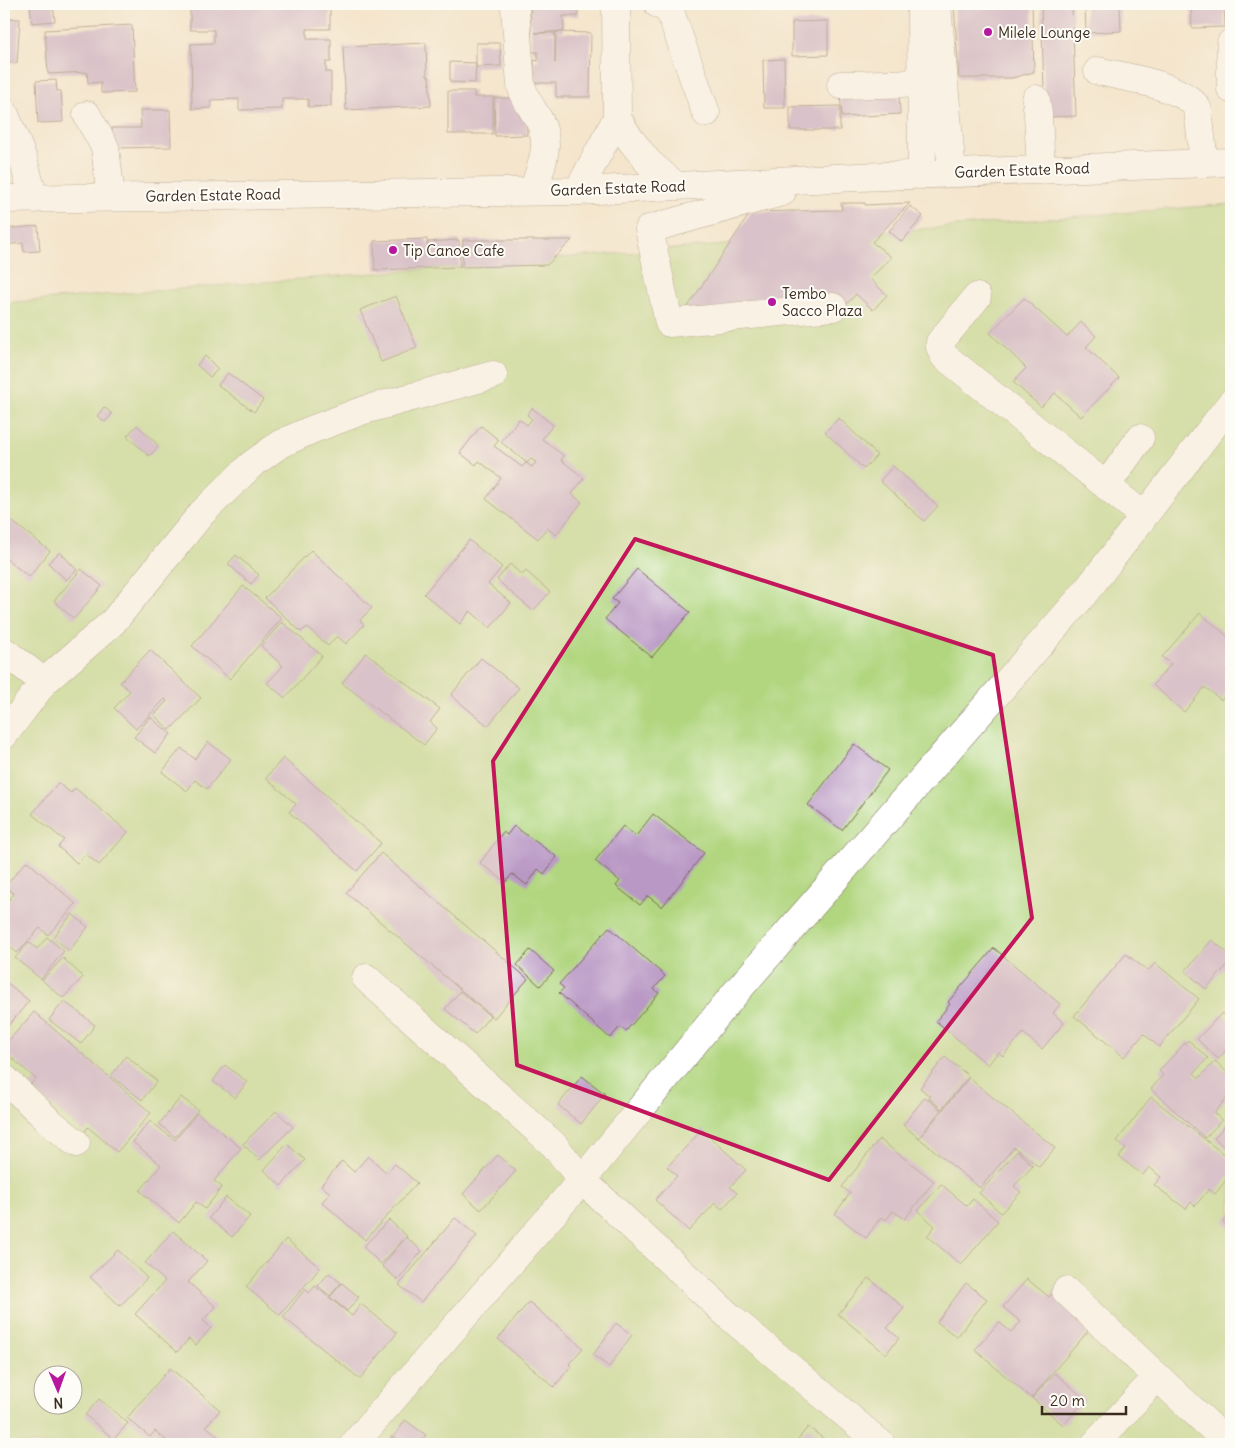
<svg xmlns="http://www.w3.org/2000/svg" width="1235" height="1448" font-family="Delius,sans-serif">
  <rect width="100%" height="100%" fill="#fdfcf7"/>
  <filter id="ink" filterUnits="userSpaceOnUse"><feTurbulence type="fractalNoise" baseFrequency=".02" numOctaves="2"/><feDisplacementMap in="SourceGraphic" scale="10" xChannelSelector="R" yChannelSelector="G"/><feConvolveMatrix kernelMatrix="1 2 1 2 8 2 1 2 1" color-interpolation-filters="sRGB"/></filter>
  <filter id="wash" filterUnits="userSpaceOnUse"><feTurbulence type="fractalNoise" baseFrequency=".0096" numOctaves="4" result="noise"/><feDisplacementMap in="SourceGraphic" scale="20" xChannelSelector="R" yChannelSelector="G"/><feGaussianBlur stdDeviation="1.12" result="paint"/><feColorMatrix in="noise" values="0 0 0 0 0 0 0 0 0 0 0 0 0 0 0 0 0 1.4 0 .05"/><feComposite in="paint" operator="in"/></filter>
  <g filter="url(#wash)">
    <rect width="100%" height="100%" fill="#f4e5cc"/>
    <path fill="#b1d67f" stroke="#76804e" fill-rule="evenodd" d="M 1231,204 L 1231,1444 L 4,1444 L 4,303 ZM 42,1376 L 72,1376 L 72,1406 L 42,1406 Z"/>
    <g id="blocks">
      <path fill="#b998c5" d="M 30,4 L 53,4 L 55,21 L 32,23 Z
        M 190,4 L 330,4 L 330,29 L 307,29 L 307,39 L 331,39 L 331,62 L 326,62 L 326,72 L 331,72 L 331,106 L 308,107 L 308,99 L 282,99 L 282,109 L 239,110 L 239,99 L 211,100 L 211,108 L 192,109 L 191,44 L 214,43 L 214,30 L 190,30 Z
        M 530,4 L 577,4 L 578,16 L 563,16 L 564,31 L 535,33 L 555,33 L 555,63 L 556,32 L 591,33 L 590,97 L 556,97 L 556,83 L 534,83 L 534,60 L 538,61 L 538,52 L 532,52 Z
        M 954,4 L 1032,4 L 1034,72 L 1012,78 L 959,78 Z
        M 1041,4 L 1072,4 L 1076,116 L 1045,117 Z
        M 1085,4 L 1116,4 L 1116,6 L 1120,6 L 1121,31 L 1086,33 Z
        M 1140,4 L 1168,4 L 1168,6 L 1140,7 Z
        M 1197,4 L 1224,4 L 1225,27 L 1192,28 L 1191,9 L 1197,9 Z
        M 4,18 L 20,19 L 17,63 L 4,62 Z
        M 828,21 L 828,55 L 792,56 L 792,22 Z
        M 132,25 L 135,92 L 101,93 L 101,82 L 88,83 L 87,72 L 48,74 L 45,30 Z
        M 426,43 L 427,76 L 429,76 L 431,106 L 346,110 L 343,47 Z
        M 476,43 L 500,43 L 501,66 L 476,67 Z
        M 784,59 L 785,108 L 764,108 L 763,60 Z
        M 450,62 L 476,63 L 475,83 L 450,82 Z
        M 56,80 L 57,91 L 61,91 L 63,122 L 38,123 L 36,81 Z
        M 899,90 L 900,114 L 842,117 L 840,93 Z
        M 448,91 L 474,91 L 474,97 L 493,97 L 493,134 L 448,134 Z
        M 494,98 L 513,98 L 526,102 L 527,135 L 495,136 Z
        M 840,106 L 840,130 L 790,130 L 790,107 Z
        M 140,110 L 170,110 L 171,147 L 113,148 L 112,128 L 141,128 Z
        M 841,203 L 865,203 L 865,205 L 910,203 L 872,242 L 891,257 L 870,279 L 887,295 L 873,310 L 856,294 L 846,305 L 685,311 L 751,212 L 842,210 Z
        M 910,206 L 923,216 L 902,242 L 889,231 Z
        M 38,226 L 40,251 L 24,252 L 23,243 L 4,245 L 4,229 Z
        M 427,239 L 428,257 L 428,242 L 459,240 L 460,267 L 375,270 L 374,241 Z
        M 463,240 L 572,240 L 547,265 L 462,267 Z
        M 396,296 L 417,348 L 381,362 L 360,310 Z
        M 1024,298 L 1067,337 L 1081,322 L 1096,336 L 1086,347 L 1119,378 L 1081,417 L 1055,393 L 1041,407 L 1013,382 L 1026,368 L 990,333 Z
        M 205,356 L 218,369 L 210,377 L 197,365 Z
        M 228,373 L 263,400 L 254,412 L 218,385 Z
        M 104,407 L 112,414 L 105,422 L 97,416 Z
        M 532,408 L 553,425 L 542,439 L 564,456 L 561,460 L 584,478 L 572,494 L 582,502 L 556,535 L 547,528 L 538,539 L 486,499 L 501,478 L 479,461 L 476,465 L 460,453 L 481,426 L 499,440 L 494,446 L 522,467 L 526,463 L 532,467 L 536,462 L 531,459 L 527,463 L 501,442 L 519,419 L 527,425 L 532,419 L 527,415 Z
        M 839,418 L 877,455 L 864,469 L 825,432 Z
        M 137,425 L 159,446 L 149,456 L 127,436 Z
        M 893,466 L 938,506 L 924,521 L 880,481 Z
        M 4,515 L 50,551 L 29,577 L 4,557 Z
        M 469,540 L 502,567 L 488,584 L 511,603 L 490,628 L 470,611 L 460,624 L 424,594 Z
        M 311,550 L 372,608 L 360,620 L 364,625 L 346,644 L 337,636 L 328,646 L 307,627 L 301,632 L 265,598 Z
        M 60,552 L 77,570 L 66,580 L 48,563 Z
        M 236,555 L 259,575 L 251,584 L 228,564 Z
        M 510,564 L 522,575 L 526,571 L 550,592 L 533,611 L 497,580 Z
        M 81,569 L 102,586 L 74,619 L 54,601 Z
        M 637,569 L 690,612 L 652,657 L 605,619 L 618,603 L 612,599 Z
        M 243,586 L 282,618 L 230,679 L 192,646 Z
        M 1200,613 L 1231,639 L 1231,665 L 1226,671 L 1231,676 L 1231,687 L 1221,700 L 1205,687 L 1184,712 L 1153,685 L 1171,664 L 1162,657 Z
        M 282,622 L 322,656 L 285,698 L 267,683 L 283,666 L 261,646 Z
        M 150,650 L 201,698 L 170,730 L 154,715 L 167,701 L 165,699 L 136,729 L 114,708 L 130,691 L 120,682 Z
        M 366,653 L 440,709 L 430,722 L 437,728 L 424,745 L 342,683 Z
        M 481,658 L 519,688 L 488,726 L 451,695 Z
        M 150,717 L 171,734 L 155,753 L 134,737 Z
        M 208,742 L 231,759 L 207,789 L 195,780 L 187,791 L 162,772 L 181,748 L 195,759 Z
        M 854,744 L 888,770 L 842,830 L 808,805 Z
        M 283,758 L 381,843 L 357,871 L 289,812 L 296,804 L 266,778 Z
        M 58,783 L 71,793 L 75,788 L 128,832 L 99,865 L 86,854 L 77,863 L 58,847 L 64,840 L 32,814 Z
        M 653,814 L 704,853 L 662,907 L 648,896 L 640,905 L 616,886 L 620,881 L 595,861 L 623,826 L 636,836 Z
        M 514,826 L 557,857 L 544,874 L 538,869 L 527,885 L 512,874 L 506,882 L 480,863 L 503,832 L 507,835 Z
        M 381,853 L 528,979 L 494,1018 L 346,893 Z
        M 27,861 L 76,904 L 48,935 L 40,928 L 17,953 L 4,941 L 4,906 L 14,894 L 5,886 Z
        M 72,914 L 88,927 L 69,951 L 53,937 Z
        M 609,927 L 665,976 L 654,989 L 659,993 L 626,1031 L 620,1027 L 610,1038 L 559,993 L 564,988 L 559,984 Z
        M 47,937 L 64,951 L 41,979 L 15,958 L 29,942 L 37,949 Z
        M 1212,940 L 1231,956 L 1231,961 L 1206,989 L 1185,971 Z
        M 994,948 L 1060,1004 L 1053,1013 L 1064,1023 L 1042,1049 L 1023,1033 L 1003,1056 L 998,1052 L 988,1065 L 936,1021 L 950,1004 L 948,1002 Z
        M 530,950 L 554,971 L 540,986 L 517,965 Z
        M 1126,954 L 1148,971 L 1155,963 L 1199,999 L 1159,1047 L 1144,1034 L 1124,1057 L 1074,1016 Z
        M 63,958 L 83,977 L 63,998 L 42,980 Z
        M 4,980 L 29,1001 L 4,1031 Z
        M 460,991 L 490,1016 L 475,1034 L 445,1009 Z
        M 64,1001 L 95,1025 L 81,1044 L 49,1020 Z
        M 34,1012 L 151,1113 L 117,1152 L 88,1127 L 84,1133 L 29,1086 L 36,1079 L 4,1051 L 4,1046 Z
        M 1222,1013 L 1231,1022 L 1231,1045 L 1218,1059 L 1197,1039 Z
        M 1188,1040 L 1208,1058 L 1194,1073 L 1199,1078 L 1215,1061 L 1231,1076 L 1231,1093 L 1214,1113 L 1222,1120 L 1205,1138 L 1151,1089 L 1163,1075 L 1159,1071 Z
        M 126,1056 L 157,1081 L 142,1100 L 111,1076 Z
        M 945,1057 L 969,1076 L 942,1109 L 929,1098 L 930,1096 L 920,1088 Z
        M 225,1065 L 247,1082 L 235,1098 L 213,1081 Z
        M 582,1076 L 605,1094 L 581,1124 L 558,1105 Z
        M 969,1078 L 1055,1148 L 1039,1167 L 1014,1147 L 980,1188 L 919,1138 Z
        M 181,1097 L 198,1110 L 175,1137 L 159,1124 Z
        M 925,1097 L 941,1110 L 919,1138 L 903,1125 Z
        M 1151,1097 L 1231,1160 L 1231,1174 L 1215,1194 L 1209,1189 L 1195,1206 L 1191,1202 L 1186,1209 L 1154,1185 L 1161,1177 L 1149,1167 L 1143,1175 L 1119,1157 L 1126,1148 L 1117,1141 Z
        M 276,1111 L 293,1127 L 259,1160 L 243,1144 Z
        M 197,1113 L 241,1148 L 214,1181 L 222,1187 L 205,1209 L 196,1202 L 179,1223 L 140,1191 L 161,1165 L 133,1142 L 150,1121 L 175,1140 Z
        M 1231,1119 L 1231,1153 L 1214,1138 Z
        M 702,1130 L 746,1170 L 730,1187 L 737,1193 L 722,1209 L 715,1203 L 689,1231 L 655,1200 L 677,1176 L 667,1167 Z
        M 879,1139 L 934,1181 L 905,1219 L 893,1211 L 886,1220 L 881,1217 L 866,1238 L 835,1214 L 850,1193 L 842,1187 Z
        M 287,1144 L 305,1160 L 281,1186 L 264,1170 Z
        M 1017,1151 L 1033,1166 L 1014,1186 L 1021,1192 L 1001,1213 L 979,1193 Z
        M 498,1155 L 516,1171 L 481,1210 L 463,1194 Z
        M 368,1156 L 387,1173 L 395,1164 L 417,1183 L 365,1240 L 322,1202 L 330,1193 L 321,1185 L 342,1161 L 354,1172 Z
        M 941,1184 L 967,1206 L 973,1199 L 998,1221 L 961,1265 L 927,1236 L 935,1226 L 918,1211 Z
        M 226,1197 L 250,1216 L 232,1237 L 209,1218 Z
        M 1231,1212 L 1231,1229 L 1223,1222 Z
        M 455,1218 L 477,1236 L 421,1302 L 399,1285 Z
        M 389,1220 L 407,1236 L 381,1264 L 363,1247 Z
        M 173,1231 L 207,1261 L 188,1282 L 216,1307 L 203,1320 L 211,1328 L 196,1345 L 189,1339 L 177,1352 L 135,1314 L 165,1281 L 145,1263 Z
        M 406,1237 L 422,1251 L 398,1280 L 382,1266 Z
        M 286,1239 L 320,1268 L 280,1315 L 246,1287 Z
        M 118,1250 L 147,1278 L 120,1306 L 90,1277 Z
        M 329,1273 L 341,1283 L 330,1296 L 318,1286 Z
        M 869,1278 L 904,1308 L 887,1328 L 899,1338 L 886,1354 L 838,1314 Z
        M 1027,1279 L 1049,1297 L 1055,1290 L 1095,1323 L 1031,1398 L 975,1350 L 999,1322 L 1011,1332 L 1021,1322 L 1003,1307 Z
        M 342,1283 L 359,1297 L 347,1311 L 330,1297 Z
        M 966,1283 L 987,1299 L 957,1337 L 937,1322 Z
        M 315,1286 L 352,1316 L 361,1304 L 397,1333 L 360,1379 L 283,1317 L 305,1289 L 309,1293 Z
        M 529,1302 L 583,1348 L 569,1364 L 571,1366 L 554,1387 L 498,1339 Z
        M 616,1323 L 632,1335 L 609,1367 L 593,1355 Z
        M 170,1368 L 220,1410 L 206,1426 L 227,1444 L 171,1444 L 155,1431 L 150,1437 L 127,1418 Z
        M 1055,1373 L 1086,1400 L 1063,1425 L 1032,1398 Z
        M 99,1399 L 128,1423 L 114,1439 L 85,1415 Z
        M 405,1420 L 426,1435 L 419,1444 L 405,1444 L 394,1437 Z
        M 808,1427 L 831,1444 L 794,1444 Z
        M 392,1436 L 402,1444 L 386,1444 Z"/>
    </g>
  </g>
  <g filter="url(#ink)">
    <use href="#blocks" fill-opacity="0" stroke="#7c6b5b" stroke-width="1"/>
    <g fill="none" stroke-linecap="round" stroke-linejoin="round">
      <defs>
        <path id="minor" d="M 658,4 L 664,6 L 671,14 L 706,113
          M 921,4 L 922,175
          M 937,5 L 952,173
          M 515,8 L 521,85 C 524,98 532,108 539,120 C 552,145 541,167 533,191
          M 1231,43 L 1231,89
          M 1098,71 C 1123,77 1188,86 1198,110 L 1204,162
          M 841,85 L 922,83
          M 1036,99 L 1038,114 L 1041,170
          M 4,112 L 23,159 L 34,199
          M 87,115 L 105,147 L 111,197
          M 617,118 L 630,139 L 649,163 L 676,186
          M 578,191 L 617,118 L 616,4
          M 782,192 L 649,229 L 669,323 L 833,307
          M 4,199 L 578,191 L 835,178 L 1231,162
          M 977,297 L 940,342 L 940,347 L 944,356 L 1144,516
          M 1106,486 L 1140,438
          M 4,651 L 44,682
          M 4,735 L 44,682 L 113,622 L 202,513 L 251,465 L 280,444 L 311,430 L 364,410 L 493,375
          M 366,978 L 554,1145 L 582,1180 L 730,1317 L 881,1444
          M 4,1078 L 50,1122 L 76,1143
          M 1066,1291 L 1229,1444
          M 354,1444 L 582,1180 L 737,991 L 1084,594 L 1231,403
          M 1095,1444 L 1157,1377"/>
      </defs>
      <use href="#minor" stroke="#7c6b5b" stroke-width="29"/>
      <use href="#minor" stroke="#fff" stroke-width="28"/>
    </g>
  </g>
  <path d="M0 0H1235V1448H0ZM 635,539 L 993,655 L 1032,918 L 829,1180 L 517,1065 L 493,761 Z" fill="#f4e5cc" fill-opacity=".55" fill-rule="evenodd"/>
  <path fill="none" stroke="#c2185b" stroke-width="4" stroke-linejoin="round" d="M 635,539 L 993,655 L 1032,918 L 829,1180 L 517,1065 L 493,761 Z"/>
  <g fill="#b5179e" stroke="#fdfcf7" stroke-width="2">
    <circle cx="988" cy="32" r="5"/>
    <circle cx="393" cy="250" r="5"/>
    <circle cx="772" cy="302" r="5"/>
  </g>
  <g text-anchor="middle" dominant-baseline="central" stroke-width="4" stroke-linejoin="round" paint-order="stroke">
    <g font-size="15" fill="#3b2a1e" stroke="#fdfcf7" text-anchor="start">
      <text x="998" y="32">Milele Lounge</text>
      <text x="403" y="250">Tip Canoe Cafe</text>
      <text x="782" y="293">Tembo<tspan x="782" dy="17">Sacco Plaza</tspan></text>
    </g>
    <g font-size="15" fill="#3b2a1e" stroke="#fdfcf7">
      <text transform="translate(1022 170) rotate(-2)">Garden Estate Road</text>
      <text transform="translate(618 188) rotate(-2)">Garden Estate Road</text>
      <text transform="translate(213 195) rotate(-1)">Garden Estate Road</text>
    </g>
  </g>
  <rect width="1235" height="1448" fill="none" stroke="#fdfcf7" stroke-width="20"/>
  <g transform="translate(58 1390) rotate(178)"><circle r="24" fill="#fdfcf7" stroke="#afa8a0"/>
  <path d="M0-4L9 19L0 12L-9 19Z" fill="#b5179e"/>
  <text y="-8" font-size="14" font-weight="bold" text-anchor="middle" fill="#3b2a1e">N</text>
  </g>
  <path d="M1042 1406v8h84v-8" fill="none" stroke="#3b2a1e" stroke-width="2.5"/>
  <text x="1050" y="1406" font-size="15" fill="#3b2a1e" stroke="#fdfcf7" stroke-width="4" paint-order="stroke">20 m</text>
</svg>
